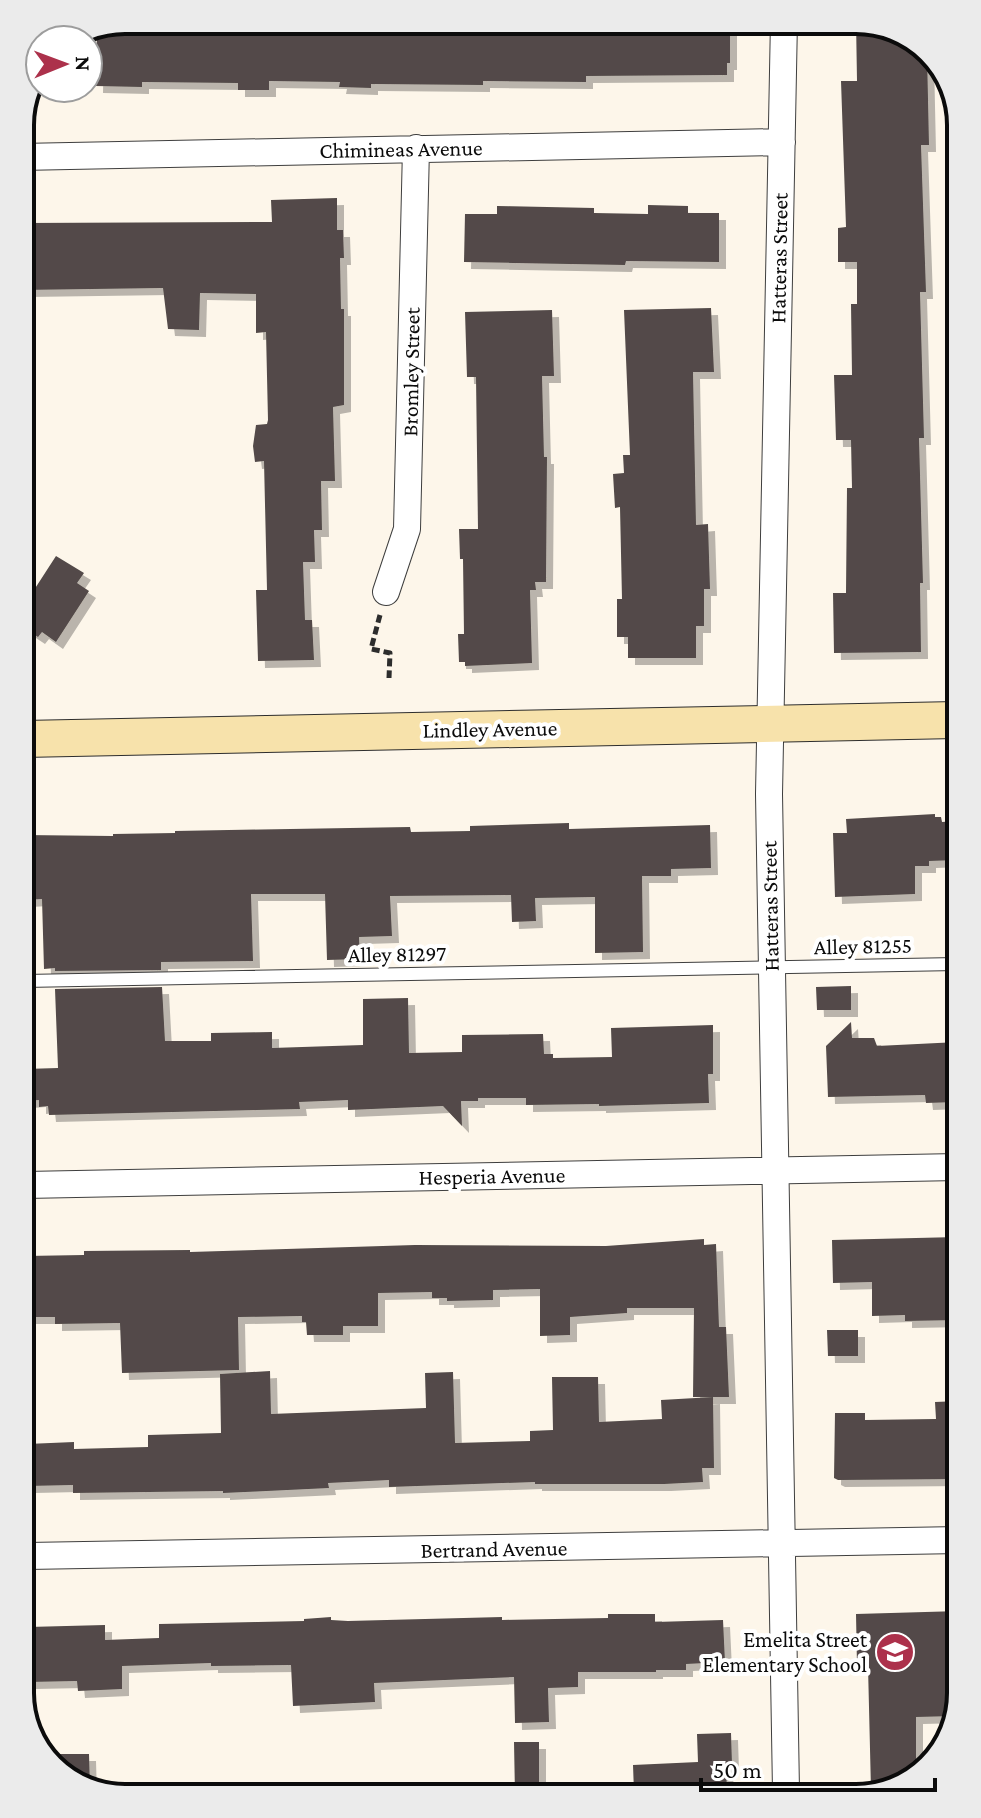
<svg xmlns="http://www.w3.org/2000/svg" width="981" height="1818" font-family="'Crimson Pro',serif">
  <defs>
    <filter id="shadow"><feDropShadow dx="7" dy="7" stdDeviation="0" flood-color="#0004"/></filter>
  </defs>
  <rect width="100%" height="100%" fill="#fdf6ea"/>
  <path fill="#524a48" filter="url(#shadow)" d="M 125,20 L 730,20 L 730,63 L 727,63 L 727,75 L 586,76 L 586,82 L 483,81 L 483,85 L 371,84 L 371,88 L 339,87 L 340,82 L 269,81 L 269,90 L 238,90 L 238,83 L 142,82 L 142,87 L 96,86 L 97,32 Z
    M 856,20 L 863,20 L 915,38 L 927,53 L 929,145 L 921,145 L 926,292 L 920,292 L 924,438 L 919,438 L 923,583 L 920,583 L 921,652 L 834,653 L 833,593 L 846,593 L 847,488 L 852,488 L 851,440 L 836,440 L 834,375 L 852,375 L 851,304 L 857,304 L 857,262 L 838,262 L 838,228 L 846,227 L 841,81 L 857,81 Z
    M 337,198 L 337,230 L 343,230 L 344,258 L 340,258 L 341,309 L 344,309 L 344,405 L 333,407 L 335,481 L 321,481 L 322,530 L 314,530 L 315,562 L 303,562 L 305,620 L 312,620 L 314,660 L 258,661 L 256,590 L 267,590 L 264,461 L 255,462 L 253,446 L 256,425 L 267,424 L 268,420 L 266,332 L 256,333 L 256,294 L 200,293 L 199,330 L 168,329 L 163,288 L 21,290 L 21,223 L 272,222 L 271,200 Z
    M 648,205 L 688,206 L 688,213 L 719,213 L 719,262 L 626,261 L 625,265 L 464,262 L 465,214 L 497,214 L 497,206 L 594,208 L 594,213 L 648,214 Z
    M 711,308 L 714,372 L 693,372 L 696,525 L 708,524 L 710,589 L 704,589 L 704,626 L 696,626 L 696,658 L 628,658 L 628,637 L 617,637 L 617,599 L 622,599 L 620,507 L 615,508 L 613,474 L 624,473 L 623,455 L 630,455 L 624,310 Z
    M 552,310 L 554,376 L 542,376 L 544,457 L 547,457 L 546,582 L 535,582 L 536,590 L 530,590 L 532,663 L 465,666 L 465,662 L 459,662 L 458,634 L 464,634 L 463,559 L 460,559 L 459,529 L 478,529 L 476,377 L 467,377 L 465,312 Z
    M 56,556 L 84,573 L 77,583 L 89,591 L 56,642 L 42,632 L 38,637 L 23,627 L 23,607 Z
    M 935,814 L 935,817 L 941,817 L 942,822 L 956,821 L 957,860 L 929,861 L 929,866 L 915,866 L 915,894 L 835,897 L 833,833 L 847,833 L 846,819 Z
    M 569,823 L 569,829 L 710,825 L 711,868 L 671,869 L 671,876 L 642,876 L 643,952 L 595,953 L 595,897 L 535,898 L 536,921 L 512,922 L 511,895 L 390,896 L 392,936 L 359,937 L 360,959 L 327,960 L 325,894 L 251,894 L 253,961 L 161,962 L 161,970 L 55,971 L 55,968 L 44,969 L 42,899 L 24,900 L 24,835 L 113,836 L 113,834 L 175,833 L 175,831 L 410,827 L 411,832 L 470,831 L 470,826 Z
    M 851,986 L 851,1010 L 817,1010 L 816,987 Z
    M 162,987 L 165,1041 L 211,1041 L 211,1033 L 272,1032 L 272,1048 L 363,1045 L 363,999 L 408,998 L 409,1053 L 462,1052 L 462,1035 L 543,1034 L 544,1054 L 553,1054 L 553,1058 L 612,1057 L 611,1028 L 713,1025 L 713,1074 L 708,1074 L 709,1103 L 599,1106 L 599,1104 L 526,1105 L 526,1098 L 478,1098 L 478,1101 L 461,1101 L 462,1126 L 443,1106 L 348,1110 L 348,1100 L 299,1102 L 300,1109 L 49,1115 L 48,1106 L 39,1107 L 39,1100 L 25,1101 L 25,1069 L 58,1068 L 55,989 Z
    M 851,1022 L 852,1038 L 874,1038 L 877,1046 L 958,1042 L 956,1102 L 926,1103 L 925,1095 L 828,1097 L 826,1046 Z
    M 958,1237 L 959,1320 L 905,1321 L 905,1315 L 872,1316 L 872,1282 L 833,1283 L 832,1240 Z
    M 704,1239 L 704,1245 L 716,1244 L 719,1327 L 726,1327 L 729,1397 L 693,1397 L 694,1308 L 627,1308 L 627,1313 L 570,1317 L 570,1335 L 540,1336 L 540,1289 L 493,1290 L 493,1300 L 447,1301 L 447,1298 L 432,1298 L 432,1292 L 378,1293 L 378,1326 L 343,1326 L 343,1335 L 307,1335 L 306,1322 L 302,1322 L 302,1316 L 238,1317 L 239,1370 L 122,1373 L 120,1323 L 55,1324 L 55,1317 L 26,1317 L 26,1256 L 84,1255 L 84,1251 L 190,1250 L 190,1252 L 415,1245 L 606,1246 Z
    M 827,1330 L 858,1330 L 858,1356 L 828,1356 Z
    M 270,1371 L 271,1414 L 426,1408 L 425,1373 L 453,1372 L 455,1443 L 530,1441 L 530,1431 L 553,1430 L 552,1377 L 598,1377 L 599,1422 L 662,1419 L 661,1400 L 713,1397 L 714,1468 L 702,1468 L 703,1482 L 664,1484 L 535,1484 L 535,1482 L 389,1487 L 389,1480 L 328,1483 L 329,1488 L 223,1493 L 223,1491 L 73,1493 L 73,1485 L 27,1486 L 27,1444 L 74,1442 L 74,1449 L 148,1447 L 148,1435 L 221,1433 L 220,1374 Z
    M 959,1401 L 960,1479 L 838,1480 L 834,1478 L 835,1413 L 865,1413 L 865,1420 L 936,1419 L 935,1402 Z
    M 960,1611 L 961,1699 L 955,1716 L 916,1717 L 916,1773 L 896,1790 L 871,1790 L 868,1666 L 857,1666 L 856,1614 Z
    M 608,1614 L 655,1614 L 655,1622 L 723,1620 L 725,1662 L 686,1664 L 686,1670 L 656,1670 L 656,1672 L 578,1672 L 578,1687 L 548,1688 L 549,1722 L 515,1723 L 514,1677 L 374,1683 L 375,1702 L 293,1706 L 291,1665 L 211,1666 L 211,1663 L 122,1666 L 122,1689 L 78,1691 L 77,1681 L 28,1682 L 28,1627 L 105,1625 L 105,1640 L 159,1638 L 159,1624 L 304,1621 L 304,1619 L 331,1617 L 331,1620 L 348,1621 L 502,1617 L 502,1620 L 608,1618 Z
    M 731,1733 L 732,1764 L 726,1764 L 727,1792 L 634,1792 L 633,1765 L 698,1762 L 697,1734 Z
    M 514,1742 L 539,1742 L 539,1793 L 515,1794 Z
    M 45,1754 L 89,1754 L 90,1788 L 66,1780 Z"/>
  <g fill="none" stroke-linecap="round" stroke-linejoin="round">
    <defs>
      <path id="service" d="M 24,981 L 957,964"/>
      <path id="minor" d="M 784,20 L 769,794 L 786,1791
        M 20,157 L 782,142
        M 386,592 L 407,529 L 416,148
        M 25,1185 L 958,1167
        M 27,1556 L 960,1540"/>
      <path id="secondary" d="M 23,739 L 956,720"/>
    </defs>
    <use href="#service" stroke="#3e3e3e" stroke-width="14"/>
    <use href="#minor" stroke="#3e3e3e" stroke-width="28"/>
    <use href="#secondary" stroke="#2d2d2d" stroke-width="38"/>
    <path stroke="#2d2d2d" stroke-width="5" stroke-dasharray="8 4" stroke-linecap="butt" d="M 380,615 L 371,649 L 390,653 L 389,678"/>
    <use href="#service" stroke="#fff" stroke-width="12"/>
    <use href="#minor" stroke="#fff" stroke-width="26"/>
    <use href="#secondary" stroke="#f7e2ab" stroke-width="36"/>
  </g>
  <defs>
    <symbol id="school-disc" viewBox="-11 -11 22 22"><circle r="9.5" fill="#ac314b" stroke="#fff"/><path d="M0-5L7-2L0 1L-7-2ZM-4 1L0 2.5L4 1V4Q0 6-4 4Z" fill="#fff"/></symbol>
  </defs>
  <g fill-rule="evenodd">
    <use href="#school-disc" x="873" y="1630" width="44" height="44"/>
  </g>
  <g text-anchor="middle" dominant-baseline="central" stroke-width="8" stroke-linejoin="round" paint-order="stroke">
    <g font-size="22" fill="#0b0b0b" stroke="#fff">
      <text transform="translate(401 149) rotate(-1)">Chimineas Avenue</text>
      <text transform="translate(779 258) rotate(-89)">Hatteras Street</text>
      <text transform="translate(411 372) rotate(-89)">Bromley Street</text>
      <text transform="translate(490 729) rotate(-1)">Lindley Avenue</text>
      <text transform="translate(770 906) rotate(-91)">Hatteras Street</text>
      <text transform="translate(863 946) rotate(-1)">Alley 81255</text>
      <text transform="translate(397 954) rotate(-1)">Alley 81297</text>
      <text transform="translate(492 1176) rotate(-1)">Hesperia Avenue</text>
      <text transform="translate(494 1549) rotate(-1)">Bertrand Avenue</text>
    </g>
    <g font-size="22" fill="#0b0b0b" stroke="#fff" text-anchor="end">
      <text x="867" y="1639">Emelita Street<tspan x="867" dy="25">Elementary School</tspan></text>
    </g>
  </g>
  <path d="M0 0H981V1818H0ZM125 34H856A91 91 0 0 1 947 125V1693A91 91 0 0 1 856 1784H125A91 91 0 0 1 34 1693V125A91 91 0 0 1 125 34Z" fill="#ebebeb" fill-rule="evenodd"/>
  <path fill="none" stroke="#0b0b0b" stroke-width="4" d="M125 34H856A91 91 0 0 1 947 125V1693A91 91 0 0 1 856 1784H125A91 91 0 0 1 34 1693V125A91 91 0 0 1 125 34Z"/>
  <g transform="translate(64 64) rotate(89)"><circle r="38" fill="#ffffff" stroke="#9d9d9d" stroke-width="2"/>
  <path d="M0-6L14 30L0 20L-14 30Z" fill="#ac314b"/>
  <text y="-12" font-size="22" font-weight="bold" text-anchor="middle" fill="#0b0b0b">N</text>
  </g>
  <path d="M701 1778v12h234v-12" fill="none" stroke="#0b0b0b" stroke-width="4"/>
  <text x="713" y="1778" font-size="24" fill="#0b0b0b" stroke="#ffffff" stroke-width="6" paint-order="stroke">50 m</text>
</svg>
